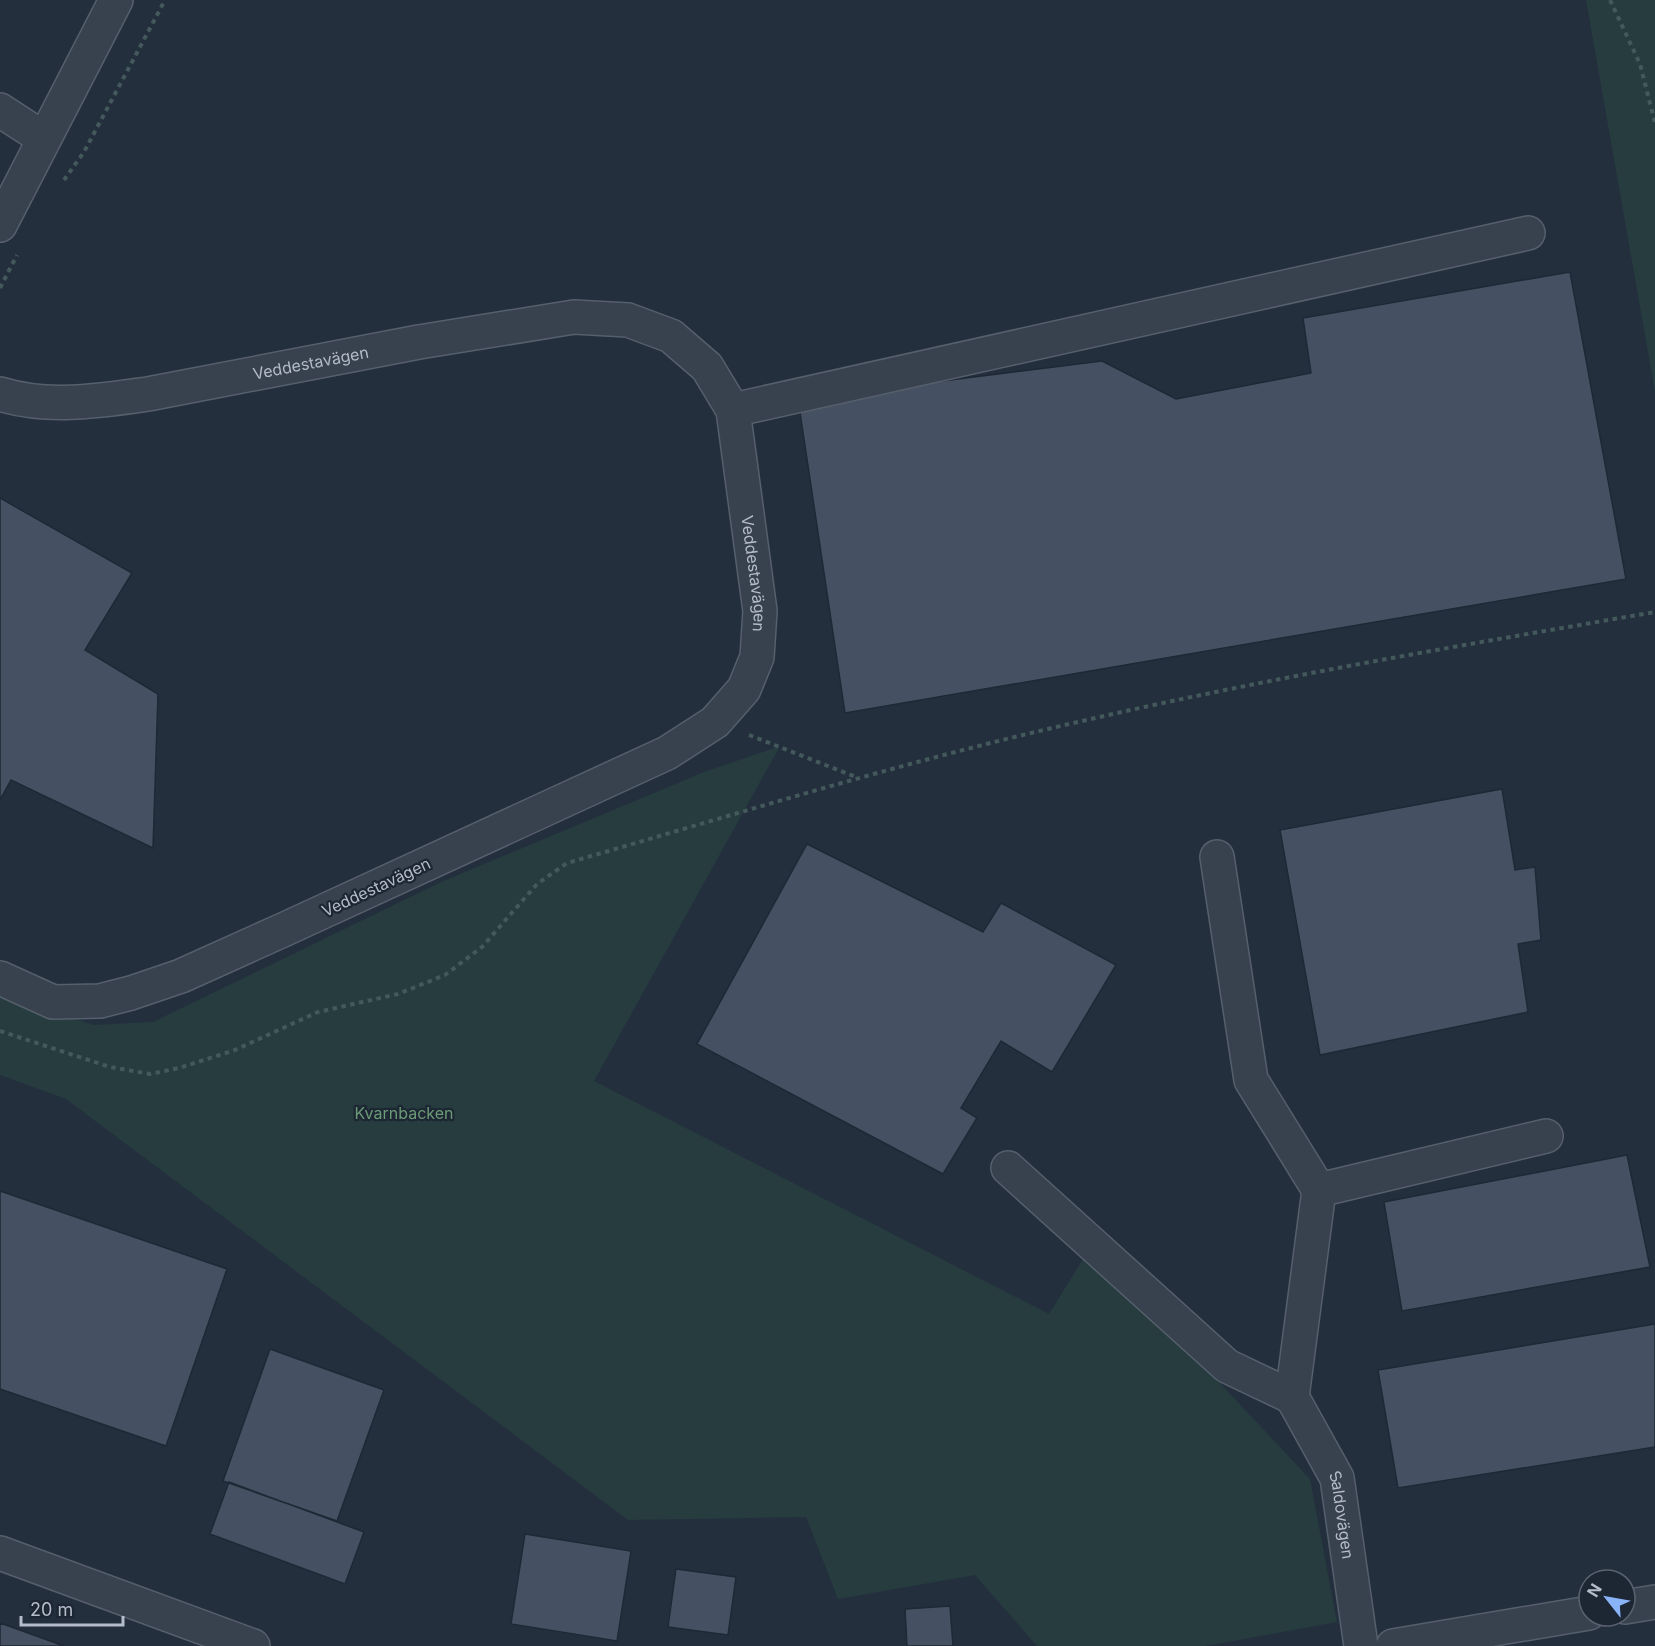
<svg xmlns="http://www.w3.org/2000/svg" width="1655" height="1646" font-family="Inter,sans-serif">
  <rect width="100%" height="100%" fill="#242f3e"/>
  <path fill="#263c3f" d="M 1586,0 L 1655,0 L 1655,392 Z
    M 780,746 L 594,1081 L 1049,1314 L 1091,1246 L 1310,1479 L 1337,1622 L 1206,1646 L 1037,1646 L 975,1575 L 838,1599 L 806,1517 L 628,1520 L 66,1099 L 0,1075 L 0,991 L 93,1025 L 153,1022 L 441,882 L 704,772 Z"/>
  <path fill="#455162" stroke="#1f2835" stroke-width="1.5" d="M 1570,272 L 1626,579 L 845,713 L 798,399 L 1102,361 L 1176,399 L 1311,373 L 1303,318 Z
    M 0,498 L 132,573 L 85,650 L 158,694 L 153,848 L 11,780 L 0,800 Z
    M 1502,789 L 1515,870 L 1535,867 L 1541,940 L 1518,944 L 1528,1012 L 1320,1055 L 1280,830 Z
    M 807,844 L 983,932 L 1001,903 L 1116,965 L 1052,1072 L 1001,1041 L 961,1108 L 977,1118 L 943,1174 L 697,1044 Z
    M 1627,1155 L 1650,1267 L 1402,1311 L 1384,1202 Z
    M 0,1191 L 227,1269 L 166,1446 L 0,1389 Z
    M 1655,1324 L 1655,1447 L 1398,1488 L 1378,1370 Z
    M 270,1349 L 384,1390 L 337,1521 L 223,1481 Z
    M 229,1482 L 364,1532 L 345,1584 L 210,1534 Z
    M 525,1534 L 631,1551 L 617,1641 L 511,1624 Z
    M 676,1569 L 736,1577 L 728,1635 L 668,1627 Z
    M 950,1606 L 953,1646 L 907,1646 L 905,1609 Z
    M 0,1623 L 64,1646 L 0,1646 Z"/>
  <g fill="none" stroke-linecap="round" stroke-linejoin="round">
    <defs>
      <g id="minor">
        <path d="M 0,110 L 43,138"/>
        <path id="s1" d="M 0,394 C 48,409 99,401 148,394 L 419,342 L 574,317 L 628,320 L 671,336 L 707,367 L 733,410 L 760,611 L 757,657 L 744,689 L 715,722 L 667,753 L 283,930 L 181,976 L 131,993 L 100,1001 L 53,1002 L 0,978"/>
        <path d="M 733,410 L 1528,233"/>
        <path d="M 1217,857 L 1251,1080 L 1319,1190"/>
        <path d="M 1008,1168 L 1227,1366 L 1292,1397"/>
        <path d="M 1292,1397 L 1319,1190 L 1546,1136"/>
        <path id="s2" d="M 1292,1397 L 1337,1478 L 1361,1646"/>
        <path d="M 0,1553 L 253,1646"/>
        <path d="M 1625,1607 L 1655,1602"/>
        <path d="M 1393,1646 L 1589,1613"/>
      </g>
      <path id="tertiary" d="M 0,225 L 116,0"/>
    </defs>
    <use href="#minor" stroke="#565f6c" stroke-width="36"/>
    <use href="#tertiary" stroke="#565f6c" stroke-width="36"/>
    <path stroke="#44595c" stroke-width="4" stroke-dasharray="4.5 4.5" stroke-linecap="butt" d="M 1610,0 L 1640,64 L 1655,123
      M 64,180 L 84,152 L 165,0
      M 0,288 L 17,255
      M 749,735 L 856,777
      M 0,1031 L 110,1067 L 150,1074 L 179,1068 L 235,1050 L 318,1012 L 398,994 L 445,975 L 482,947 L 537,884 L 567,863 C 727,817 886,767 1048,729 C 1249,681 1452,647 1655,612"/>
    <use href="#minor" stroke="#38414e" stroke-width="33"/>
    <use href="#tertiary" stroke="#38414e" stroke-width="33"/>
  </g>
  <g text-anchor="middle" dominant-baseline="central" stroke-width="4.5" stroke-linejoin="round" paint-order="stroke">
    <g font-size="16" fill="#b4bcc9" stroke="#1d2633">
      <text stroke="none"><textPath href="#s1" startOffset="315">Veddestavägen</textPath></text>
      <text stroke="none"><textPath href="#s1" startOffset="945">Veddestavägen</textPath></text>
      <text transform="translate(376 887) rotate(-25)">Veddestavägen</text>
      <text stroke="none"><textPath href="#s2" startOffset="130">Saldovägen</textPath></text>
    </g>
    <g font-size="16" fill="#6b9a76" stroke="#1d2633">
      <text x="404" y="1113">Kvarnbacken</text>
    </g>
  </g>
  <g transform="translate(1607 1598) rotate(301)"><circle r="28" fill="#1d2633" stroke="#59626f" stroke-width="1.5"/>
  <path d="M0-4.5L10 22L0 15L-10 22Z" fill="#8ab4f8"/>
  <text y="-9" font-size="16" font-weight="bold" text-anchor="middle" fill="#b4bcc9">N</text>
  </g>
  <path d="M21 1616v9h102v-9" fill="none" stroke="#b4bcc9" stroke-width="3"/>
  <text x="30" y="1616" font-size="18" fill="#b4bcc9" stroke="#1d2633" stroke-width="4.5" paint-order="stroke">20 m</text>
</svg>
